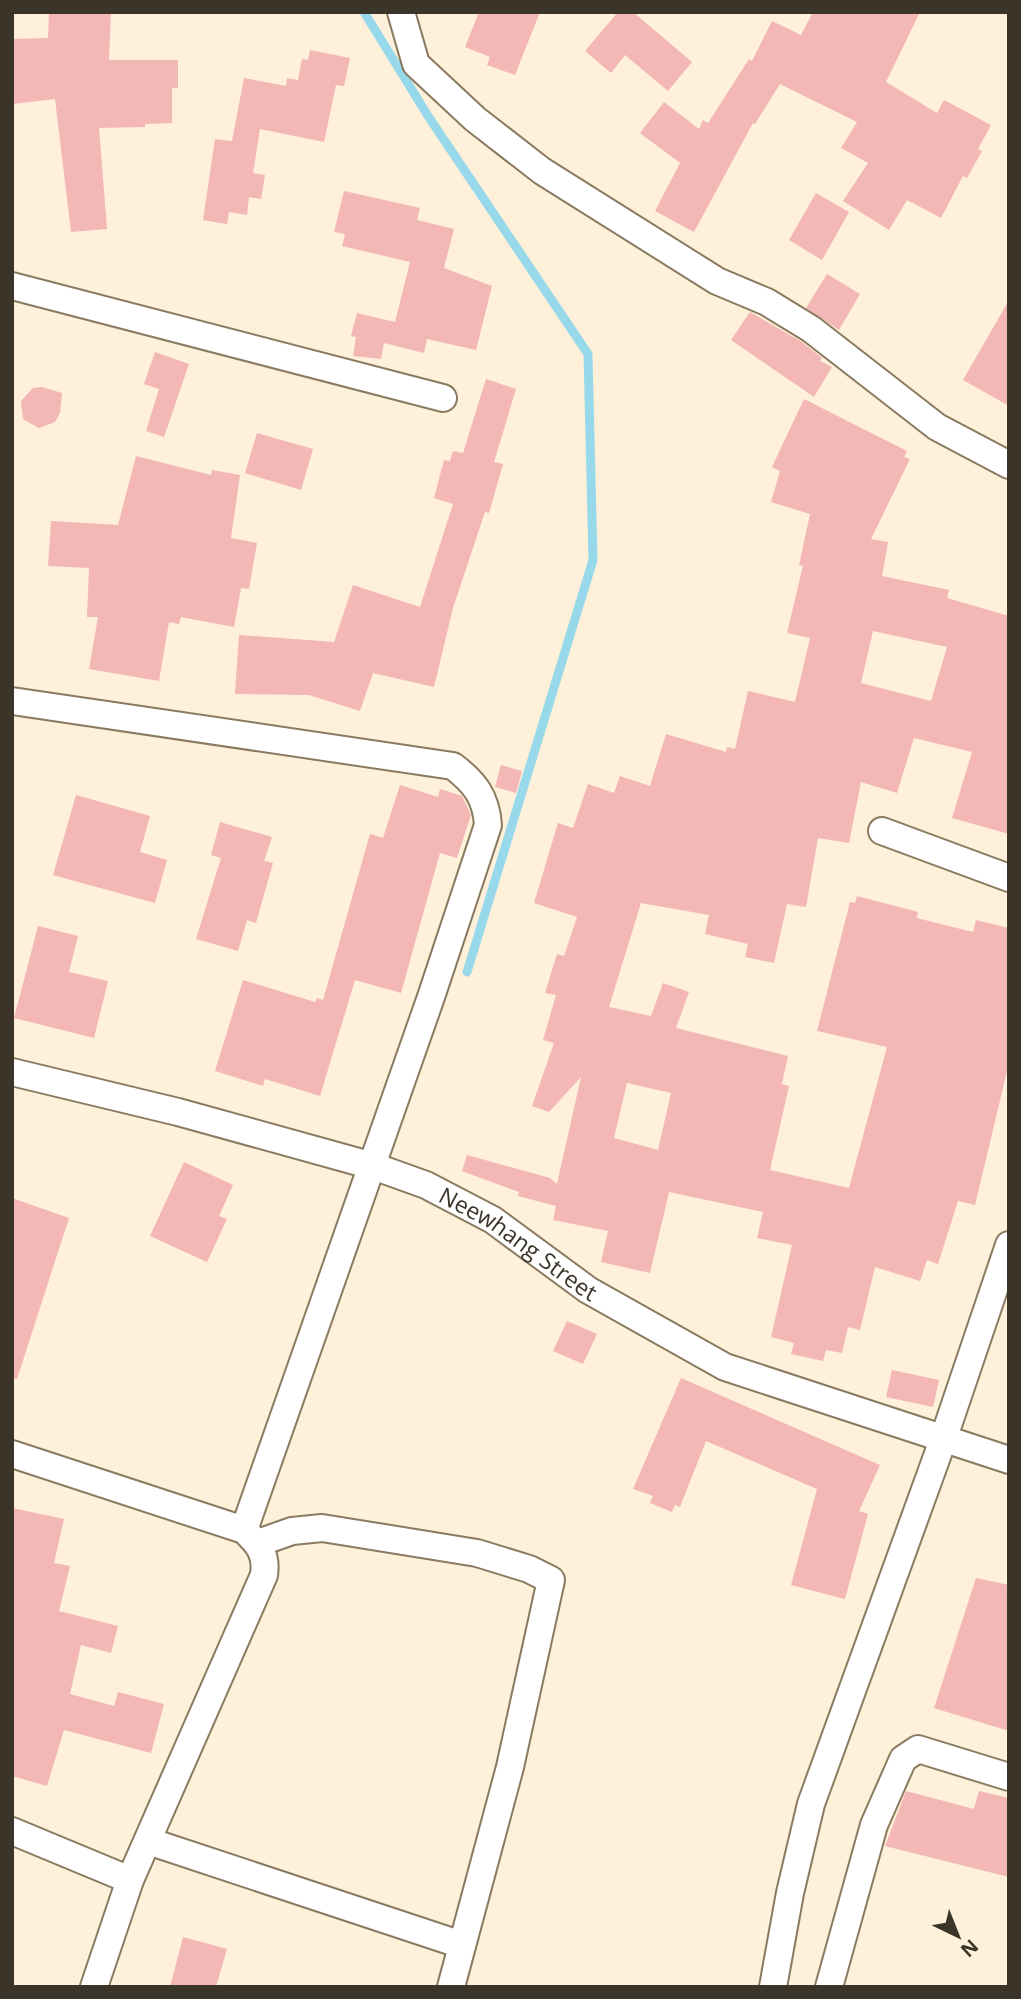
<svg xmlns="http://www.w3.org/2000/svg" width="1021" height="1999" font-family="'Open Sans',sans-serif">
  <rect width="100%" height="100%" fill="#fef0d9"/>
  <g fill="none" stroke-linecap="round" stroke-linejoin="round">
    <path stroke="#97d9ea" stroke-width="9" d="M 364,12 L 428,116 L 588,354 L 593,560 L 467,972"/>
  </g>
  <path fill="#f3b7b5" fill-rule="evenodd" d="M 49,12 L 111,12 L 109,60 L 178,60 L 178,88 L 172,88 L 172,123 L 145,124 L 145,127 L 99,128 L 107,229 L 71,232 L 55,99 L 12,104 L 12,39 L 48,38 Z
    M 479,12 L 540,12 L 515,75 L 487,65 L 490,57 L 465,47 Z
    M 618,12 L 633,12 L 692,62 L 668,91 L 625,55 L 611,73 L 585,51 Z
    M 813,12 L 920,12 L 886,82 L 937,113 L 944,100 L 991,125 L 978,149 L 982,151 L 967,178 L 963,176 L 941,218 L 907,200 L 889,230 L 843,201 L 868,163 L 841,148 L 857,122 L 780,84 L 755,124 L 753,123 L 694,232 L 655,211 L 680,163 L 640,133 L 664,102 L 699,129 L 703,120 L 708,123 L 749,59 L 752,61 L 772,21 L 801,35 Z
    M 310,50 L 350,58 L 344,86 L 336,85 L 324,142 L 260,129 L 253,173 L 265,175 L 261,199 L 249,197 L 247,215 L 229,212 L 227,224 L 203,220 L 215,139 L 232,141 L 244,78 L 286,86 L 287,78 L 298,80 L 302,59 L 308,60 Z
    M 344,191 L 420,208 L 417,220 L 454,229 L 444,268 L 492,286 L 476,350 L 427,339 L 424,353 L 384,343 L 381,359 L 353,356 L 356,337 L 351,336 L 357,313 L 395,322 L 410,262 L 342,246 L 345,234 L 334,232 Z
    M 816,193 L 849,212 L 822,260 L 789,240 Z
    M 827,274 L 860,294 L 839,330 L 806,308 Z
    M 1009,300 L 1009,406 L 963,380 Z
    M 750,312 L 802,342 L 822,358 L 820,361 L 832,367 L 814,397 L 731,340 Z
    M 155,352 L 189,364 L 164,437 L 146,431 L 159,389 L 144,384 Z
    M 486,379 L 516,389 L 494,462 L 503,464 L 489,513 L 485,512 L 453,608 L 434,687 L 373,673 L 360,711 L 309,695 L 235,694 L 239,635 L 334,642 L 353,585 L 420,607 L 453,504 L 434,498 L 444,460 L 450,461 L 453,451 L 463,453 Z
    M 42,387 L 62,393 L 60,413 L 55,422 L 39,428 L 23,419 L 21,401 L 33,388 Z
    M 804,399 L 907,451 L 904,457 L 910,459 L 871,539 L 888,542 L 882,576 L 949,590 L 947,598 L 1009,616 L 1009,834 L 952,818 L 972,752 L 914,738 L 897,793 L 861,782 L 849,843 L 818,838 L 806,907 L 787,904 L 774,963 L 745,957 L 748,944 L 705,934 L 709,915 L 641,903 L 609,1007 L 651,1016 L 663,983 L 689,992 L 676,1028 L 788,1056 L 782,1084 L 789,1086 L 770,1170 L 849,1188 L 887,1047 L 817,1031 L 850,902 L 855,903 L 857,896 L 918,912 L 917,918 L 973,932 L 976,920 L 1009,928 L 1009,1063 L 975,1205 L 958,1201 L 938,1264 L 927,1260 L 920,1281 L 875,1267 L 860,1330 L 848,1327 L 842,1353 L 826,1350 L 823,1361 L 791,1354 L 794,1343 L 771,1337 L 792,1245 L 757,1238 L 763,1212 L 669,1192 L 650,1273 L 601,1262 L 608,1231 L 553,1220 L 556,1206 L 518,1196 L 519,1192 L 462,1171 L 467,1155 L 550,1178 L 557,1184 L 581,1077 L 549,1112 L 532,1106 L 554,1043 L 543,1040 L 556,995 L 545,993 L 557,954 L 564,956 L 577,917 L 534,903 L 558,823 L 573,828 L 588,784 L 614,793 L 620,776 L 650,786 L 666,734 L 726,752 L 727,747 L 735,749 L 748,691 L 795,702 L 810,638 L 787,633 L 803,566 L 799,565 L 810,514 L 771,502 L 780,471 L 772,467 ZM 873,631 L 947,647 L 931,701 L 861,683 ZM 627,1083 L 671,1093 L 658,1150 L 614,1138 Z
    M 257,433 L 313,449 L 301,490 L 245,473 Z
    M 136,456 L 211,475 L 212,470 L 240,475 L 231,538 L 257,543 L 249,589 L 241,588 L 234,627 L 181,617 L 179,624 L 169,622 L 159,681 L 89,669 L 98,617 L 87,617 L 89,568 L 48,566 L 51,521 L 118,525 Z
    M 501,765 L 522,771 L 516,793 L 495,787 Z
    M 400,785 L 438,797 L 440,789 L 462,796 L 471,815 L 457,858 L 440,853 L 401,993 L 355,980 L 320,1096 L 265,1079 L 263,1086 L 215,1071 L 243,980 L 315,1002 L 317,998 L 323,1000 L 370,834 L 383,838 Z
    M 76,795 L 150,816 L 140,852 L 167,860 L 155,903 L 53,875 Z
    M 220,822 L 272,837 L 264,861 L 273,863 L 256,923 L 247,920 L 238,951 L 196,939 L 221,858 L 211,855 Z
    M 38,926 L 78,936 L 69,972 L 108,981 L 94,1038 L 14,1018 Z
    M 184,1162 L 233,1185 L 219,1216 L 227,1219 L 207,1262 L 150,1236 Z
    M 12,1198 L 69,1218 L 17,1379 L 12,1378 Z
    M 567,1321 L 597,1334 L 583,1364 L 553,1351 Z
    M 892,1370 L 939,1380 L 933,1407 L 886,1397 Z
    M 681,1378 L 880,1465 L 859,1511 L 868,1514 L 845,1599 L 791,1585 L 817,1489 L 706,1441 L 680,1507 L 675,1505 L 672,1512 L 650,1503 L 653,1496 L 633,1489 Z
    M 12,1508 L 64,1519 L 54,1563 L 70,1566 L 59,1611 L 118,1626 L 111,1653 L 81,1645 L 70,1694 L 114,1706 L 118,1692 L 164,1704 L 151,1753 L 64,1730 L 47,1786 L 12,1776 Z
    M 976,1578 L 1009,1585 L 1009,1731 L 934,1708 Z
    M 906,1791 L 974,1809 L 979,1791 L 1009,1798 L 1009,1877 L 885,1846 Z
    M 183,1937 L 227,1949 L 216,1987 L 170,1987 Z"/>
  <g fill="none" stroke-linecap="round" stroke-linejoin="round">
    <defs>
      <g id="minor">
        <path d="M 401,12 L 416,64 L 475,119 L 542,171 L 717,281 L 767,302 L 811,329 L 937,427 L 1009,465"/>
        <path d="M 12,286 L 443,398"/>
        <path d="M 12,701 L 453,766 C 475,783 486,797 488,825 L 431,997 L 244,1530"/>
        <path d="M 882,831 L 1009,878"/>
        <path id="s1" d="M 12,1072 L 178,1112 L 373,1166 L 426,1185 L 493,1220 L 588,1290 L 725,1367 L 1009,1460"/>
        <path d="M 12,1454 L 244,1530 C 259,1544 267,1554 264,1575 L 130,1880 L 94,1987"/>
        <path d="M 258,1543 L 292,1531 L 322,1528 L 477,1553 L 529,1569 L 551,1580 L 510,1767 L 451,1987"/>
        <path d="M 12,1831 L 130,1880"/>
        <path d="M 148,1841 L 462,1945"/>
        <path d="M 773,1987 L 790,1893 L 811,1804 L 943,1440 L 1009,1245"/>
        <path d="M 829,1987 L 874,1825 L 903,1759 L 918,1749 L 1009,1777"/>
      </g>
    </defs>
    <use href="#minor" stroke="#8a7a60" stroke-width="30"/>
    <use href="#minor" stroke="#fff" stroke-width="26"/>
  </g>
  <g text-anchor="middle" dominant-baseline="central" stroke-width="6" stroke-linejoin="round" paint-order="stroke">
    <g font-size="23" fill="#3b3429" stroke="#fef0d9">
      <text stroke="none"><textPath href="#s1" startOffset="539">Neewhang Street</textPath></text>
    </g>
  </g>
  <rect width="1021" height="1999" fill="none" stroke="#3b3429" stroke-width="28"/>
  <g transform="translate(958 1936) rotate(137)" stroke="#fef0d9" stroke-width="5" paint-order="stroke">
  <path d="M0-5L12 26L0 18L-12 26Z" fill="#3b3429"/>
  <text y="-10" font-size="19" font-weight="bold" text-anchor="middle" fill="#3b3429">N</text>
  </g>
</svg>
